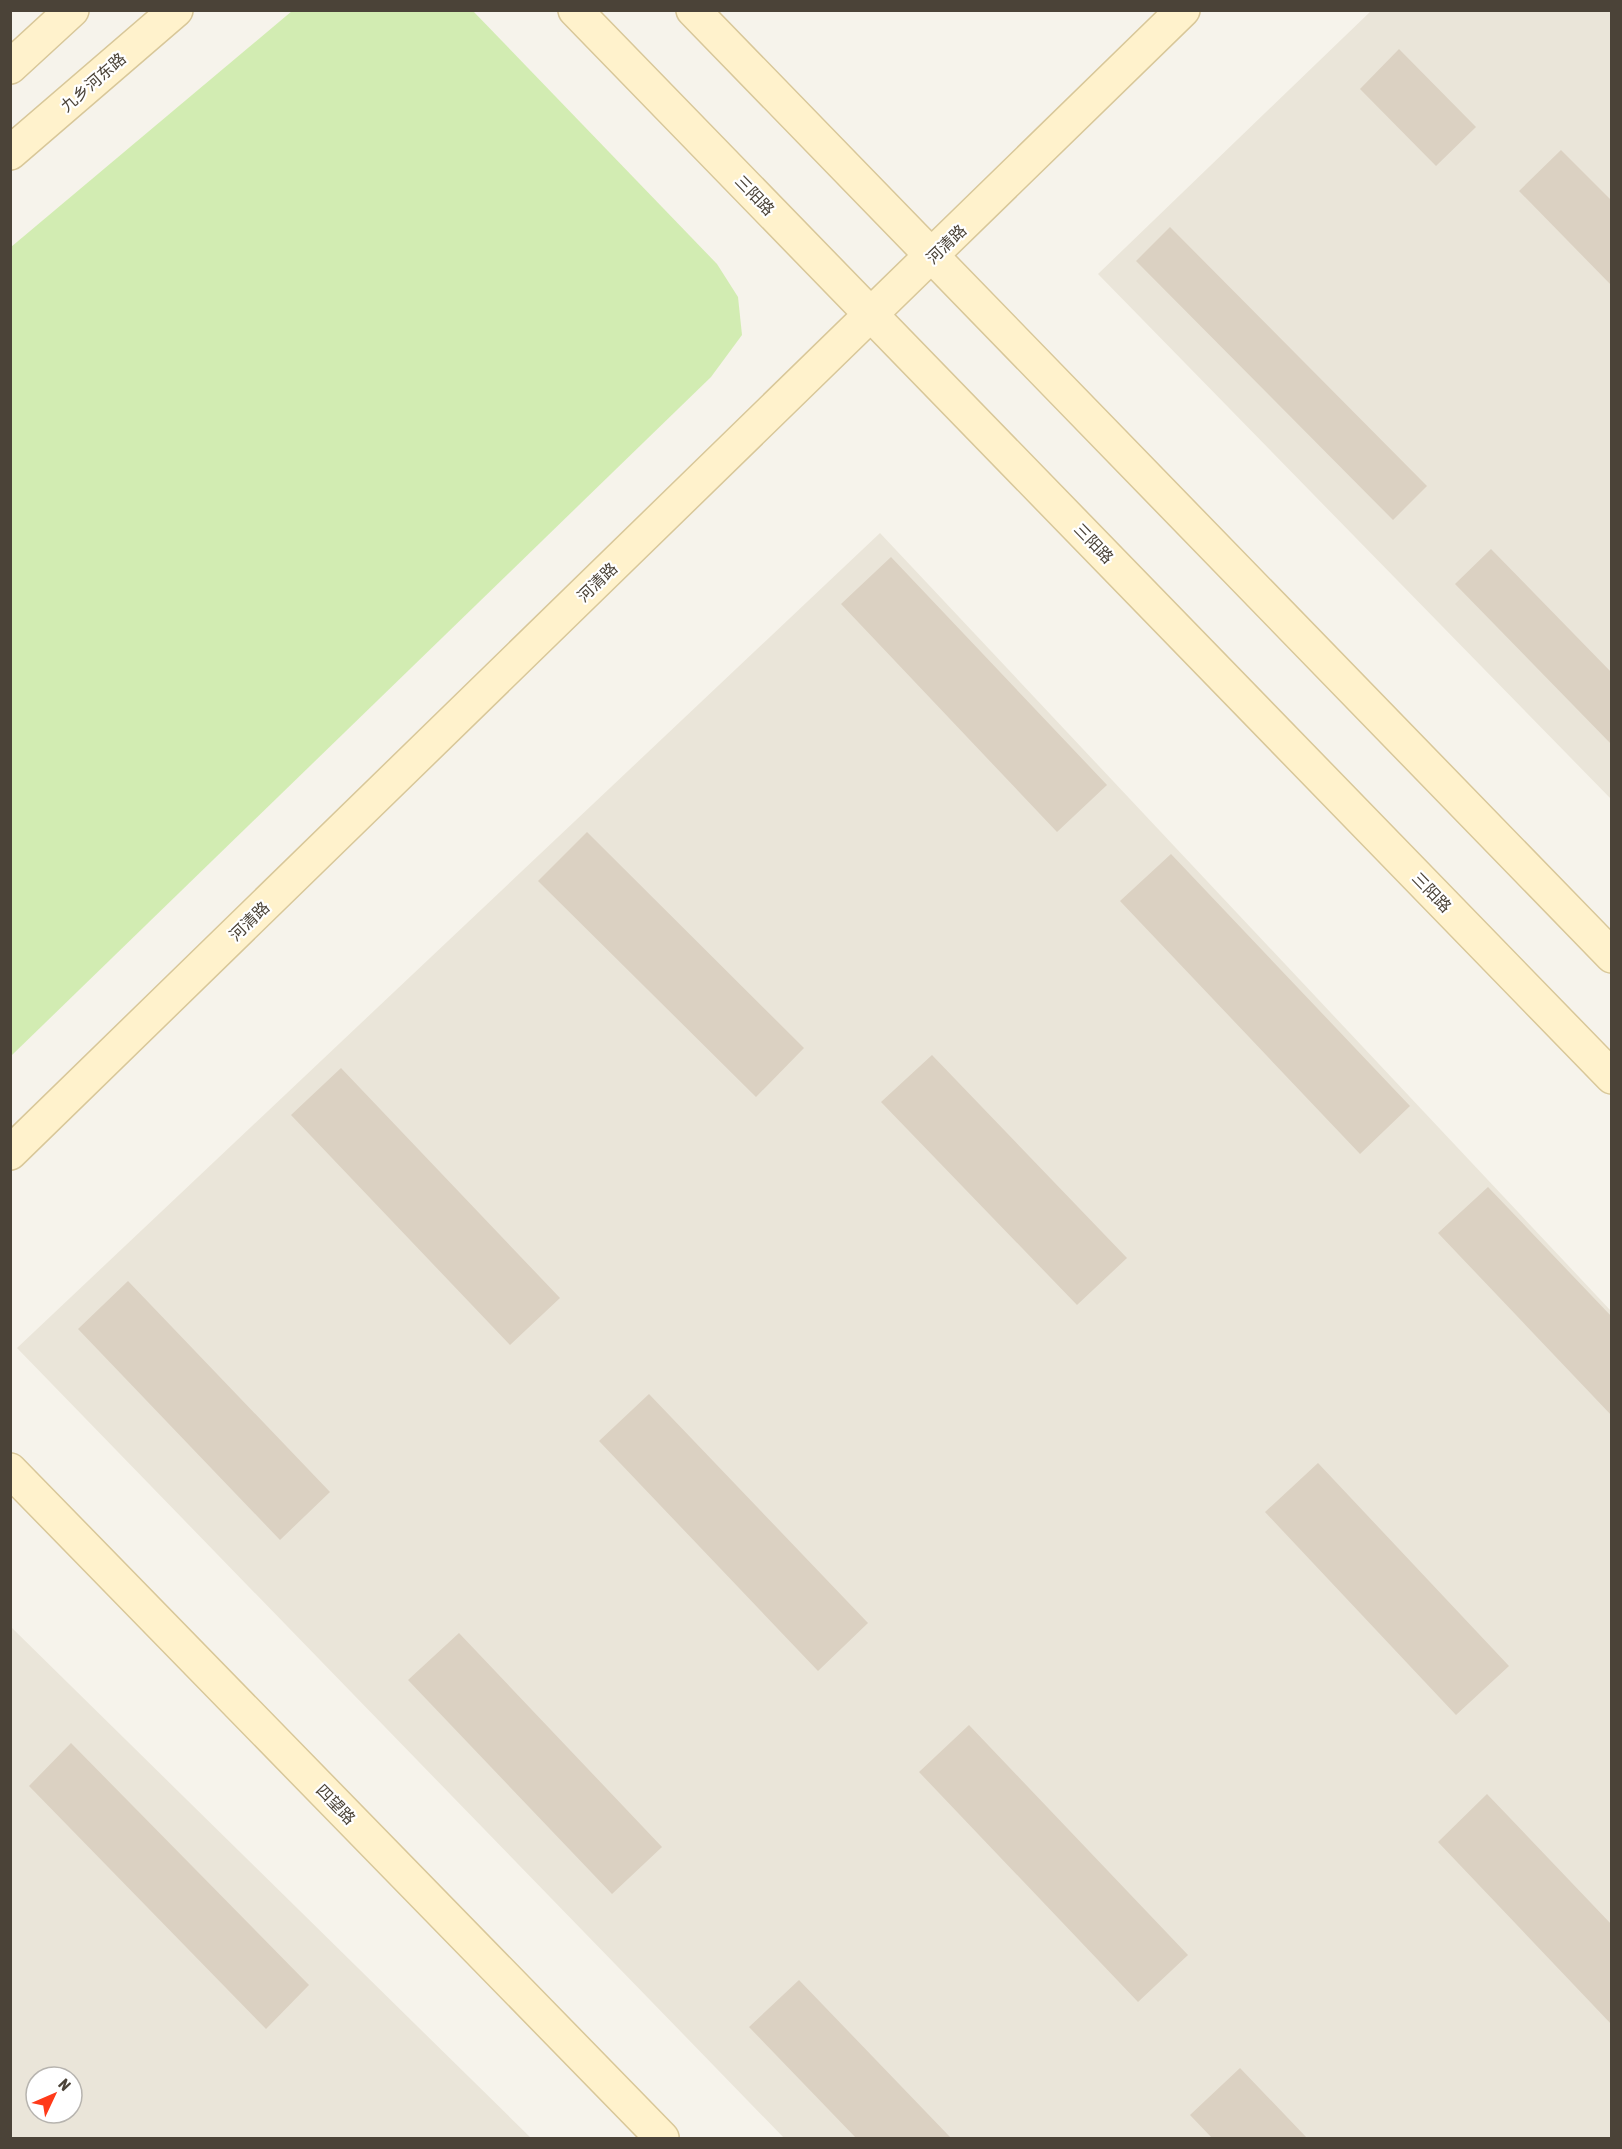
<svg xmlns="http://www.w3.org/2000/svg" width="1622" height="2149" font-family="'Asap Condensed','Noto Sans SC',sans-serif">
  <rect width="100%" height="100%" fill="#f6f3eb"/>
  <path fill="#eae5d9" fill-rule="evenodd" d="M 1371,11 L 1611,11 L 1611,799 L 1098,274 Z
    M 880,533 L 1611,1311 L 1611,2138 L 784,2138 L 17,1348 Z
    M 11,1627 L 531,2138 L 11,2138 ZM 36,2077 L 72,2077 L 72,2113 L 36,2113 Z"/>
  <path fill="#d2ecb2" d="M 292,11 L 473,11 L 717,264 L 738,297 L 742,335 L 711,377 L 11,1056 L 11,247 Z"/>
  <path fill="#dbd1c2" d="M 1399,49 L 1476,127 L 1436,166 L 1360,89 Z
    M 1561,150 L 1612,201 L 1612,286 L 1519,191 Z
    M 1170,227 L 1427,486 L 1393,520 L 1136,261 Z
    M 1491,549 L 1612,673 L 1612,745 L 1455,584 Z
    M 891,557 L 1107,785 L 1057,832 L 841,604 Z
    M 587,832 L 804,1048 L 756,1097 L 538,881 Z
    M 1171,854 L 1410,1106 L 1360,1154 L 1120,901 Z
    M 932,1055 L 1127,1258 L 1077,1305 L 881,1102 Z
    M 341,1068 L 560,1298 L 510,1345 L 291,1115 Z
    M 1488,1187 L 1612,1317 L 1612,1416 L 1438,1233 Z
    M 128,1281 L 330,1492 L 280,1540 L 78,1329 Z
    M 649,1394 L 868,1623 L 818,1671 L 599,1441 Z
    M 1318,1463 L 1509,1666 L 1456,1715 L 1265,1512 Z
    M 459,1633 L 662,1847 L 612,1894 L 408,1680 Z
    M 969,1725 L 1188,1955 L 1138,2002 L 919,1772 Z
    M 71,1743 L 309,1985 L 266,2029 L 29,1786 Z
    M 1487,1794 L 1612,1925 L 1612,2025 L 1438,1842 Z
    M 799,1980 L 951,2138 L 856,2138 L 749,2027 Z
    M 1240,2068 L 1307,2138 L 1212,2138 L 1190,2115 Z"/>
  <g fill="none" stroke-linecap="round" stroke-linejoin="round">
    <defs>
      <path id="secondary" d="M 575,10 L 1612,1077
        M 693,10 L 1612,956
        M 10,67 L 72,10
        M 10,153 L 176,10
        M 10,1153 L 1183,10
        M 10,1470 L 662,2138"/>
    </defs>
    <use href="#secondary" stroke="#d8c799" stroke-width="36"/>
    <use href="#secondary" stroke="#fff2cc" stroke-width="33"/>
  </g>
  <g text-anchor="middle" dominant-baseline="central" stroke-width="4.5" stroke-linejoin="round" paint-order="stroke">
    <g font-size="16" fill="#4b4338" stroke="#fff">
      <text transform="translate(93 82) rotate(-41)">九乡河东路</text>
      <text transform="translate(755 195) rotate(46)">三阳路</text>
      <text transform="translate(946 244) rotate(-44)">河清路</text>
      <text transform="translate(1094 543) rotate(46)">三阳路</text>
      <text transform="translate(597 582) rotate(-44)">河清路</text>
      <text transform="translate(1432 892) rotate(46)">三阳路</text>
      <text transform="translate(249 921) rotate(-44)">河清路</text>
      <text transform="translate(336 1804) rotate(46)">四望路</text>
    </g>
  </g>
  <rect width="1622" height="2149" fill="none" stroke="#4b4338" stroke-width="24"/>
  <g transform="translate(54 2095) rotate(46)"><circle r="28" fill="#ffffff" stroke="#b7b4af" stroke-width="1.5"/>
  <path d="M0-4.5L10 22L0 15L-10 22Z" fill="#ff3a19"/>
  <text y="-9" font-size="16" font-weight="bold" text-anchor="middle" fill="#4b4338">N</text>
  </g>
</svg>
